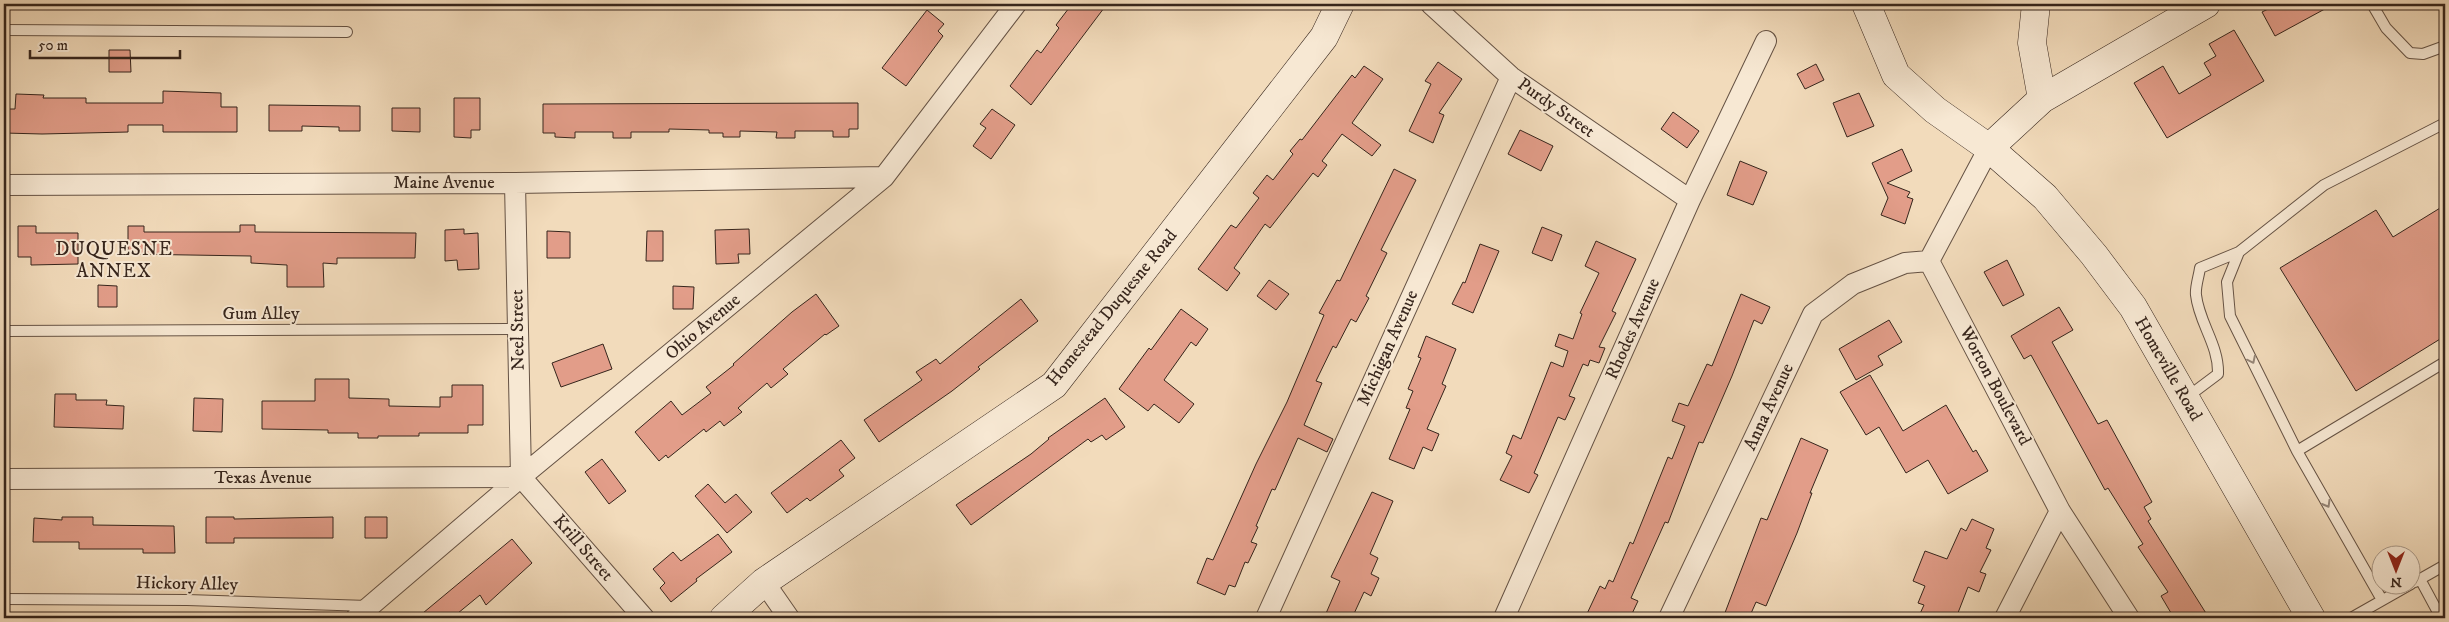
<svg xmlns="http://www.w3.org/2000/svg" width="2449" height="622" font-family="'IM FELL DW Pica',serif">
  <rect width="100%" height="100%" fill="#f2dbbb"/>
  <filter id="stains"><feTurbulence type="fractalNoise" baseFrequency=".004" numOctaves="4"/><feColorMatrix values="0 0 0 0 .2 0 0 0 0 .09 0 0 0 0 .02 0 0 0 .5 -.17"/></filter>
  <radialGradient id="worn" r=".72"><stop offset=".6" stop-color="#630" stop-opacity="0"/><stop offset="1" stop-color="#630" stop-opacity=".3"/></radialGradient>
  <path fill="#e29d89" stroke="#36251c" d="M 1072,4 L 1107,4 L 1031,105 L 1010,86 L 1037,50 L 1041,53 L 1059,28 L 1056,25 Z
    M 2278,4 L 2334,4 L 2275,36 L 2262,12 Z
    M 927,10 L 944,24 L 938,31 L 943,36 L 906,86 L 882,68 Z
    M 2234,30 L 2264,81 L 2167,138 L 2134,83 L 2163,66 L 2179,94 L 2211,75 L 2204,63 L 2216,56 L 2209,44 Z
    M 109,50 L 130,50 L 131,72 L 109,72 Z
    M 1438,62 L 1462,79 L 1439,113 L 1444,115 L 1433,143 L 1409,131 L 1431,84 L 1425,81 Z
    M 1816,64 L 1824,80 L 1805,89 L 1797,74 Z
    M 1364,66 L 1383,79 L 1352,123 L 1381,145 L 1372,156 L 1342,134 L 1322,161 L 1327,165 L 1318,177 L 1313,173 L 1270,228 L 1265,224 L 1234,268 L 1240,273 L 1227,291 L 1198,269 L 1231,225 L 1236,228 L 1259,198 L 1253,193 L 1267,175 L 1273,180 L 1293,154 L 1290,151 L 1300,139 L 1302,140 L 1352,75 L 1355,78 Z
    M 163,91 L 221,93 L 221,107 L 237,107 L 237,132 L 163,132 L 163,125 L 128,125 L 128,132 L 42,134 L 4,133 L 4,109 L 15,109 L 16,94 L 44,95 L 43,98 L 86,98 L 86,103 L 163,103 Z
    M 1859,93 L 1874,126 L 1847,137 L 1833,103 Z
    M 454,98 L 480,98 L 480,130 L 471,130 L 471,138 L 454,137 Z
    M 858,103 L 858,129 L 849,129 L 849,137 L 833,137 L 833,131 L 795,131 L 795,138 L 776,138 L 777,132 L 740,131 L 740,137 L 723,137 L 723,133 L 709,133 L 709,130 L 669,129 L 669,132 L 631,132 L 631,138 L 613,138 L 613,132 L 575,132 L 575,138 L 555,137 L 555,133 L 543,133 L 543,104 Z
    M 269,105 L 360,106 L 360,131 L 339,131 L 339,127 L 302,126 L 302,131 L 269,131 Z
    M 392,108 L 420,108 L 420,132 L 392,131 Z
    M 992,109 L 1015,125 L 991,159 L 973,146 L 986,128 L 980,124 Z
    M 1673,112 L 1699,131 L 1687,148 L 1661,129 Z
    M 1520,130 L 1553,146 L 1541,171 L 1508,154 Z
    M 1902,149 L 1912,171 L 1887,183 L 1910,192 L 1907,197 L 1913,199 L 1905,224 L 1881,215 L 1888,198 L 1872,163 Z
    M 1740,161 L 1767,172 L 1753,205 L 1727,195 Z
    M 1394,169 L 1416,180 L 1381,250 L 1387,253 L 1366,296 L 1369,298 L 1356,322 L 1351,319 L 1336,348 L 1333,346 L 1316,381 L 1322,383 L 1304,425 L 1333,439 L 1327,452 L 1298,438 L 1275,490 L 1272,489 L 1256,526 L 1258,527 L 1251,542 L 1257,544 L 1248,563 L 1245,562 L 1235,587 L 1229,585 L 1225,595 L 1197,583 L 1207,558 L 1213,560 L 1256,464 L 1287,402 L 1324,315 L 1319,313 L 1337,280 L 1340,281 Z
    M 2445,205 L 2445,336 L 2356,391 L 2280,268 L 2376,210 L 2393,237 Z
    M 240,225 L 255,225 L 255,232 L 416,233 L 415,258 L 337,258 L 337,264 L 323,263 L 324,287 L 287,287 L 287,265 L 251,263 L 251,256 L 128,254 L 128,226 L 144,226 L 144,232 L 240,232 Z
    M 18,226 L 36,226 L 36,233 L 78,233 L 78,264 L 31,265 L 31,257 L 18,257 Z
    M 1542,227 L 1562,235 L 1552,261 L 1532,253 Z
    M 464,229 L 464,234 L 478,233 L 479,269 L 458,270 L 457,260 L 445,261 L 445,230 Z
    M 749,229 L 750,254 L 738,254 L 739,263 L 716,264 L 715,230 Z
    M 547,231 L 570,232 L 570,258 L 547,258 Z
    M 647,231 L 663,231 L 663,261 L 646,261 Z
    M 1596,241 L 1636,259 L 1612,311 L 1616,313 L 1599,347 L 1605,348 L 1599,363 L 1590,360 L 1588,366 L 1583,364 L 1569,396 L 1575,398 L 1565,420 L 1558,417 L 1534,473 L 1538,475 L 1529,493 L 1500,480 L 1512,456 L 1506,453 L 1513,435 L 1521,439 L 1551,362 L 1563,367 L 1568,351 L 1555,346 L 1559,334 L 1573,339 L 1582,314 L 1580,313 L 1599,273 L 1585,266 Z
    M 1480,244 L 1499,251 L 1473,313 L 1452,304 L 1463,282 L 1465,283 Z
    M 2007,260 L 2024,295 L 2003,306 L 1984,272 Z
    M 1269,280 L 1289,294 L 1276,310 L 1257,296 Z
    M 98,285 L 117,286 L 117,307 L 98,307 Z
    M 673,286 L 694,287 L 693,309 L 673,309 Z
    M 816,294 L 839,326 L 826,335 L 825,334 L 783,369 L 788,374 L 771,388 L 767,383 L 738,408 L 742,412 L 724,426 L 720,421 L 706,432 L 704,429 L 668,458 L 666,455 L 659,461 L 635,432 L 671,401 L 682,415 L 711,393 L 706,387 L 734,365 L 733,364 L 792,312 Z
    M 1741,294 L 1770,307 L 1762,324 L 1754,320 L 1732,376 L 1703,443 L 1699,442 L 1668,523 L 1665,522 L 1631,598 L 1638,601 L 1630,618 L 1585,618 L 1600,586 L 1605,589 L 1609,580 L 1613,582 L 1630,542 L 1633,544 L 1668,457 L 1672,459 L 1685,426 L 1672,421 L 1679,403 L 1688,406 L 1707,364 L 1712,366 Z
    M 1021,299 L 1038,321 L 978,367 L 980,369 L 952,391 L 879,442 L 864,420 L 922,380 L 916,372 L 936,359 L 940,364 Z
    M 2059,307 L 2073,330 L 2052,342 L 2098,424 L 2107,420 L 2152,502 L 2144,507 L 2151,519 L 2148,521 L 2209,618 L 2174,618 L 2161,596 L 2168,592 L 2138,547 L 2143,544 L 2108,488 L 2105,490 L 2031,355 L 2024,359 L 2011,336 Z
    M 1181,309 L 1208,329 L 1196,346 L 1191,342 L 1164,380 L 1194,404 L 1179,423 L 1154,404 L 1148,411 L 1119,389 L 1149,348 L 1151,350 Z
    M 1889,320 L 1902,342 L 1878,356 L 1883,365 L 1856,380 L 1839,349 Z
    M 1426,336 L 1456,349 L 1442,384 L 1446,386 L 1427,429 L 1439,434 L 1432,451 L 1423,447 L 1414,469 L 1389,459 L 1410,409 L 1406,408 L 1413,391 L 1408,389 L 1421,358 L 1418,357 Z
    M 603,344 L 612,369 L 561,387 L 552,363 Z
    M 1870,375 L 1903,431 L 1946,405 L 1973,452 L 1976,450 L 1988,471 L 1948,494 L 1928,460 L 1906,473 L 1879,427 L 1866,435 L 1840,392 Z
    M 315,379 L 349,379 L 349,398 L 389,399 L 389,406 L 440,407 L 440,397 L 452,397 L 452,385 L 483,385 L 483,425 L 468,425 L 468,433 L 419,433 L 419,436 L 378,436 L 378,438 L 358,438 L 358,433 L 328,433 L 328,430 L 262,429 L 262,401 L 315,401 Z
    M 55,394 L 76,394 L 76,400 L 107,400 L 106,405 L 124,406 L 123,429 L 54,427 Z
    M 194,398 L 223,399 L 222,432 L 193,431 Z
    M 1105,398 L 1125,427 L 1106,440 L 1102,435 L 1091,442 L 1088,439 L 971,525 L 956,505 L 1031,454 L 1049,439 L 1048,438 Z
    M 1801,438 L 1828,450 L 1810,493 L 1812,493 L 1797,533 L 1766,606 L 1756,602 L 1749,618 L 1723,618 L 1761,518 L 1767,520 Z
    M 841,440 L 855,458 L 839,470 L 844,476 L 810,501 L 807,498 L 787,513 L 771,493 Z
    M 602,459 L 626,491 L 609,504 L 585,472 Z
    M 708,484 L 725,503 L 736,494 L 752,512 L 727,533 L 695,496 Z
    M 1372,492 L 1393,501 L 1370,554 L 1378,558 L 1371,574 L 1379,578 L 1371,596 L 1364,592 L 1352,618 L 1324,618 L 1340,581 L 1331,577 Z
    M 62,517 L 93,517 L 93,525 L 174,526 L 175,553 L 143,553 L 143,549 L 79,549 L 79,542 L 33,542 L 34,518 L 62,520 Z
    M 206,517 L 234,517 L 234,519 L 333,517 L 333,538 L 234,538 L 234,543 L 206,543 Z
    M 365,517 L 387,517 L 387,538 L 365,538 Z
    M 1972,519 L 1994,529 L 1986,548 L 1991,550 L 1980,572 L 1986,574 L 1979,592 L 1968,587 L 1956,618 L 1918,618 L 1924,605 L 1918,603 L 1925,586 L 1913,581 L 1925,551 L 1947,559 L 1961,528 L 1966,531 Z
    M 718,534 L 732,552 L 696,579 L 697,581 L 671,602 L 660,588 L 665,583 L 653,569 L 673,552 L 681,561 Z
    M 512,539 L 532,563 L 486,605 L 480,595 L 452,618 L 417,618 Z"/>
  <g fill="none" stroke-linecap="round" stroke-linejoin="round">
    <defs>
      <path id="lane" d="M 2372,4 L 2386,28 L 2410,53 L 2423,54 L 2445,46
        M 4,30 L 347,32
        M 4,331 L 518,329
        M 2186,398 L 2218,374 C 2219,345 2199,323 2196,295 C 2195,287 2199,276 2200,268 L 2239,252
        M 2297,451 L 2445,362
        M 2420,579 L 2441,618
        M 2415,582 L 2445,565
        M 4,599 L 187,600 L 368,606
        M 2382,600 L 2297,451 L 2230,316 L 2227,282 L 2239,252 L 2324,185 L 2445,123
        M 2351,618 L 2411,584"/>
      <path id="street" d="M 1431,4 L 1511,77 L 1690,200
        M 1989,148 L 1929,261 L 2060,511 L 2129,618
        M 515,183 L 521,477
        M 4,185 L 515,183 L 884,177
        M 521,477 L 644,618
        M 4,479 L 521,477
        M 764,582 L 789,618
        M 356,618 L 521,477 L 884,177 L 1016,4
        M 1266,618 L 1511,77
        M 1504,618 L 1690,200 L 1766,41
        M 1669,618 L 1813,314 L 1853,284 L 1905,263 L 1929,261
        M 2005,618 L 2060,511"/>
      <path id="secondary" d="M 1866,4 L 1896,75 L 1935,110 L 1989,148 L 2045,197 L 2094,255 L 2133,307 L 2311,618
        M 2036,4 L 2032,43 L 2042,99
        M 1989,148 L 2042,99 L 2206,4
        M 724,618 L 764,582 L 1054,385 L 1324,37 L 1340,4"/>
    </defs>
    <use href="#lane" stroke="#655244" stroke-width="12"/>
    <use href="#street" stroke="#655244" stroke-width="22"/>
    <use href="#secondary" stroke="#36251c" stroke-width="29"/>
    <use href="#lane" stroke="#f7e8d3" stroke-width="10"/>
    <use href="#street" stroke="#f7e8d3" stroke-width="20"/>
    <use href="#secondary" stroke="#f7e8d3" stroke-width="28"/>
  </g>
  <defs><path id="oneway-chevron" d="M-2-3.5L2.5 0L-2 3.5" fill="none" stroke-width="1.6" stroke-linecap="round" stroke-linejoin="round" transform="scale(1.25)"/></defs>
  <g stroke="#968678">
    <use href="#oneway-chevron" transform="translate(2252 360) rotate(64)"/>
    <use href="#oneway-chevron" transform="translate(2327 504) rotate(60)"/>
  </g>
  <g text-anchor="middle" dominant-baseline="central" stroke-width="4" stroke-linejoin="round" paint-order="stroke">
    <g font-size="18" fill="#36251c" stroke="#f7e8d3">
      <text transform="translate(1556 108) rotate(35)">Purdy Street</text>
      <text x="444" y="183">Maine Avenue</text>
      <text transform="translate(1112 308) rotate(-51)">Homestead Duquesne Road</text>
      <text x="261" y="314">Gum Alley</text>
      <text transform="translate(703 327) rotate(-40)">Ohio Avenue</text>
      <text transform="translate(1633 329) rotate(-66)">Rhodes Avenue</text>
      <text transform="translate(518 330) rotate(-91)">Neel Street</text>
      <text transform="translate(1388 348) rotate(-66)">Michigan Avenue</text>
      <text transform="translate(2168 369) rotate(60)">Homeville Road</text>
      <text transform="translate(1995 386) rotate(62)">Worton Boulevard</text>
      <text transform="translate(1769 407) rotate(-65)">Anna Avenue</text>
      <text x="263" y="478">Texas Avenue</text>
      <text transform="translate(583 548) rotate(49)">Krill Street</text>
      <text transform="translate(187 584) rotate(1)">Hickory Alley</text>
    </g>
    <g font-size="19" letter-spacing="1" fill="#36251c" stroke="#f7e8d3">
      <text x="114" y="249">DUQUESNE<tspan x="114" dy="22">ANNEX</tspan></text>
    </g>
  </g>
  <rect width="2449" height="622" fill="none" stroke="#f2dbbb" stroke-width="20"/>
  <rect x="5" y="5" width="2439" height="612" fill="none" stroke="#36251c" stroke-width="2.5"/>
  <rect x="10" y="10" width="2429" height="602" fill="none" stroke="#36251c"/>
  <g transform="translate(2396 570) rotate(180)"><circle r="24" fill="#f7e8d3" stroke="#aa9a8a"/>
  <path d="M0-4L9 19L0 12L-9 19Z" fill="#8f2418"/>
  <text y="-8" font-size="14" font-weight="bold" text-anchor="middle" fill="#36251c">N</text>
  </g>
  <path d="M30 50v8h150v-8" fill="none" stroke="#36251c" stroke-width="2.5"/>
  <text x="38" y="50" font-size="15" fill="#36251c" stroke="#f7e8d3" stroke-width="4" paint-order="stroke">50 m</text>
  <rect width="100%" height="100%" filter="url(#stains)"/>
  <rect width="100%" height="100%" fill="url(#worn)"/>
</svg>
